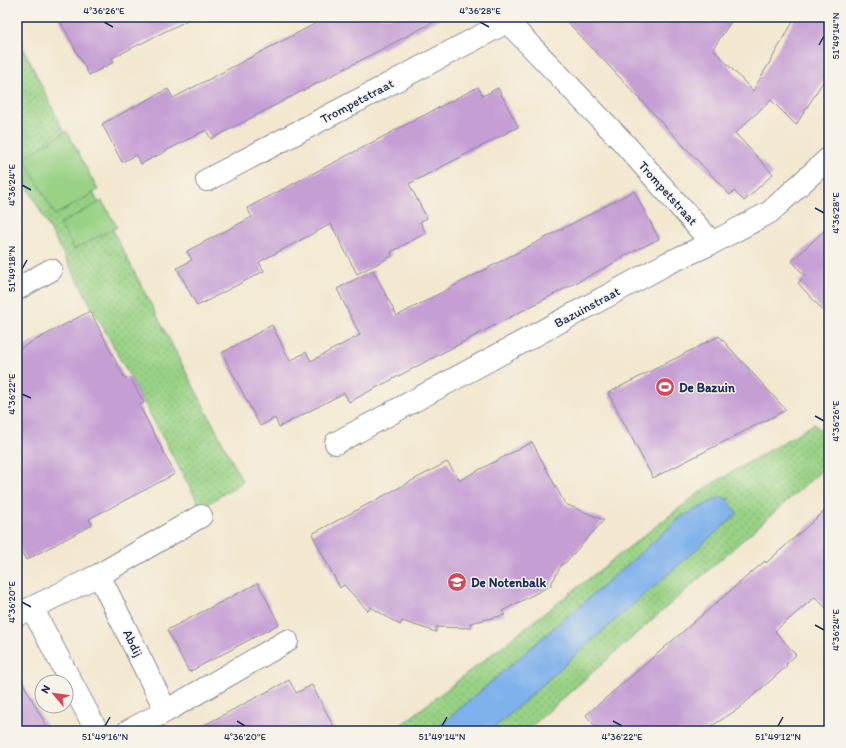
<svg xmlns="http://www.w3.org/2000/svg" width="846" height="748" font-family="Itim,sans-serif">
  <defs>
    <pattern id="grass-dots" width="8" height="8" patternUnits="userSpaceOnUse"><rect width="8" height="8" fill="#99d285"/><path d="M2 2h.1M6 6h.1" fill="none" stroke="#7cab70" stroke-width="1.8" stroke-linecap="round"/></pattern>
  </defs>
  <rect width="100%" height="100%" fill="#f7f3e8"/>
  <filter id="ink" filterUnits="userSpaceOnUse"><feTurbulence type="fractalNoise" baseFrequency=".025" numOctaves="2"/><feDisplacementMap in="SourceGraphic" scale="8" xChannelSelector="R" yChannelSelector="G"/><feConvolveMatrix kernelMatrix="1 2 1 2 8 2 1 2 1" color-interpolation-filters="sRGB"/></filter>
  <filter id="wash" filterUnits="userSpaceOnUse"><feTurbulence type="fractalNoise" baseFrequency=".012" numOctaves="4" result="noise"/><feDisplacementMap in="SourceGraphic" scale="16" xChannelSelector="R" yChannelSelector="G"/><feGaussianBlur stdDeviation="0.9" result="paint"/><feColorMatrix in="noise" values="0 0 0 0 0 0 0 0 0 0 0 0 0 0 0 0 0 1.4 0 .05"/><feComposite in="paint" operator="in"/></filter>
  <g filter="url(#wash)">
    <rect width="100%" height="100%" fill="#f3e7cf"/>
    <path fill="url(#grass-dots)" stroke="#5a8072" d="M 17,35 L 96,198 L 243,482 L 201,508 L 47,224 L 17,166 Z
      M 814,424 L 829,438 L 829,464 L 526,731 L 491,731 L 581,650 L 736,514 L 728,499 L 681,517 L 625,567 L 434,731 L 400,731 L 397,728 L 705,488 Z"/>
    <path fill="#99d285" stroke="#5a8072" d="M 67,131 L 98,190 L 55,215 L 24,158 Z
      M 102,201 L 117,227 L 74,249 L 60,224 Z"/>
    <path fill="#7fb1eb" stroke="#4d70a4" d="M 721,497 L 728,499 L 737,514 L 581,650 L 491,731 L 434,731 L 625,567 L 681,517 Z"/>
    <g id="blocks">
      <path fill="#c59ed4" d="M 58,17 L 194,17 L 112,58 L 114,62 L 89,75 Z
        M 328,17 L 443,17 L 211,139 L 206,130 L 141,164 L 137,155 L 122,162 L 102,124 L 168,89 L 173,98 Z
        M 563,17 L 734,17 L 713,49 L 753,91 L 796,17 L 829,17 L 829,72 L 796,125 L 771,100 L 735,133 L 773,174 L 744,201 L 734,191 L 730,195 Z
        M 478,87 L 483,96 L 498,88 L 518,127 L 409,184 L 427,218 L 420,222 L 426,233 L 391,252 L 392,256 L 357,274 L 331,224 L 259,262 L 264,271 L 197,306 L 177,268 L 192,260 L 187,251 L 252,217 L 247,208 Z
        M 634,191 L 659,239 L 622,257 L 623,258 L 543,300 L 349,402 L 344,393 L 279,427 L 275,418 L 260,426 L 222,353 L 272,325 L 290,361 L 306,352 L 311,361 L 360,335 L 337,289 L 373,270 L 397,316 Z
        M 829,226 L 829,317 L 798,283 L 805,276 L 792,261 Z
        M 90,311 L 125,379 L 130,377 L 144,403 L 139,405 L 175,474 L 89,519 L 92,525 L 26,560 L 17,544 L 17,350 Z
        M 719,336 L 786,410 L 653,478 L 608,393 Z
        M 532,442 L 565,504 L 604,520 L 565,563 L 562,564 L 550,586 L 502,611 L 505,615 L 470,623 L 471,628 L 436,627 L 436,632 L 402,621 L 400,625 L 371,607 L 368,611 L 344,585 L 340,588 L 312,534 L 447,462 L 460,480 Z
        M 829,507 L 829,611 L 815,597 L 775,631 L 796,655 L 786,664 L 787,666 L 738,709 L 704,731 L 599,731 L 586,715 L 765,561 L 766,563 Z
        M 258,583 L 279,624 L 189,672 L 167,630 Z
        M 17,672 L 49,731 L 17,731 Z
        M 289,680 L 296,693 L 312,685 L 336,731 L 193,731 Z"/>
    </g>
  </g>
  <g filter="url(#ink)">
    <use href="#blocks" fill-opacity="0" stroke="#878b96" stroke-width="1"/>
    <g fill="none" stroke-linecap="round" stroke-linejoin="round">
      <defs>
        <path id="street" d="M 503,17 L 622,141 L 712,243
          M 207,180 L 507,22
          M 17,289 L 51,270
          M 336,443 L 668,263 L 712,243 L 770,212 L 829,158
          M 99,575 L 166,711
          M 32,608 L 97,731
          M 17,615 L 99,575 L 201,516
          M 128,731 L 166,711 L 287,641"/>
      </defs>
      <use href="#street" stroke="#878b96" stroke-width="24"/>
      <use href="#street" stroke="#fff" stroke-width="22"/>
    </g>
  </g>
  <path fill="none" stroke="#1b2f5e" stroke-width="1.5" d="M 104,22 L 113,27M 480,22 L 489,27M 819,45 L 824,36M 22,185 L 31,190M 815,208 L 824,213M 22,269 L 27,260M 22,394 L 31,398M 815,416 L 824,421M 22,602 L 31,607M 815,625 L 824,630M 237,721 L 245,726M 613,721 L 622,726M 105,726 L 110,717M 442,726 L 447,717M 778,726 L 783,717"/>
  <defs>
    <symbol id="stadium-disc" viewBox="-11 -11 22 22"><circle r="9.5" fill="#d1495b" stroke="#f7f3e8"/><path d="M0-5a6.5 5 0 1 0 0 10a6.5 5 0 1 0 0-10ZM-3.5-1.8h7v3.6h-7Z" fill="#fff"/></symbol>
    <symbol id="school-disc" viewBox="-11 -11 22 22"><circle r="9.5" fill="#d1495b" stroke="#f7f3e8"/><path d="M0-5L7-2L0 1L-7-2ZM-4 1L0 2.5L4 1V4Q0 6-4 4Z" fill="#fff"/></symbol>
  </defs>
  <g fill-rule="evenodd">
    <use href="#stadium-disc" x="654" y="376" width="22" height="22"/>
    <use href="#school-disc" x="446" y="571" width="22" height="22"/>
  </g>
  <g text-anchor="middle" dominant-baseline="central" stroke-width="3" stroke-linejoin="round" paint-order="stroke">
    <g font-size="13" fill="#1b2f5e" stroke="#f7f3e8">
      <text transform="translate(357 101) rotate(-28)">Trompetstraat</text>
      <text transform="translate(668 193) rotate(48)">Trompetstraat</text>
      <text transform="translate(587 307) rotate(-28)">Bazuinstraat</text>
      <text transform="translate(133 643) rotate(64)">Abdij</text>
    </g>
    <g font-size="13" font-weight="bold" fill="#1b2f5e" stroke="#f7f3e8" text-anchor="start">
      <text x="679" y="387">De Bazuin</text>
      <text x="471" y="582">De Notenbalk</text>
    </g>
  </g>
  <rect width="846" height="748" fill="none" stroke="#f7f3e8" stroke-width="44"/>
  <g transform="translate(54 694) rotate(299)"><circle r="19" fill="#f7f3e8" stroke="#9fa5b1"/>
  <path d="M0-3L7 15L0 10L-7 15Z" fill="#d1495b"/>
  <text y="-6" font-size="11" font-weight="bold" text-anchor="middle" fill="#1b2f5e">N</text>
  </g>
  <rect x="22" y="22" width="802" height="704" fill="none" stroke="#1b2f5e" stroke-width="1.5"/>
  <g font-size="10" text-anchor="middle" fill="#1b2f5e">
    <text x="104" y="14">4°36'26"E</text>
    <text x="480" y="14">4°36'28"E</text>
    <text transform="translate(835 36) rotate(-90)" y="4">51°49'14"N</text>
    <text transform="translate(11 185) rotate(-90)" y="4">4°36'24"E</text>
    <text transform="translate(835 213) rotate(-90)" y="4">4°36'28"E</text>
    <text transform="translate(11 269) rotate(-90)" y="4">51°49'18"N</text>
    <text transform="translate(11 394) rotate(-90)" y="4">4°36'22"E</text>
    <text transform="translate(835 421) rotate(-90)" y="4">4°36'26"E</text>
    <text transform="translate(11 602) rotate(-90)" y="4">4°36'20"E</text>
    <text transform="translate(835 630) rotate(-90)" y="4">4°36'24"E</text>
    <text x="105" y="740">51°49'16"N</text>
    <text x="245" y="740">4°36'20"E</text>
    <text x="442" y="740">51°49'14"N</text>
    <text x="622" y="740">4°36'22"E</text>
    <text x="778" y="740">51°49'12"N</text>
  </g>
</svg>
